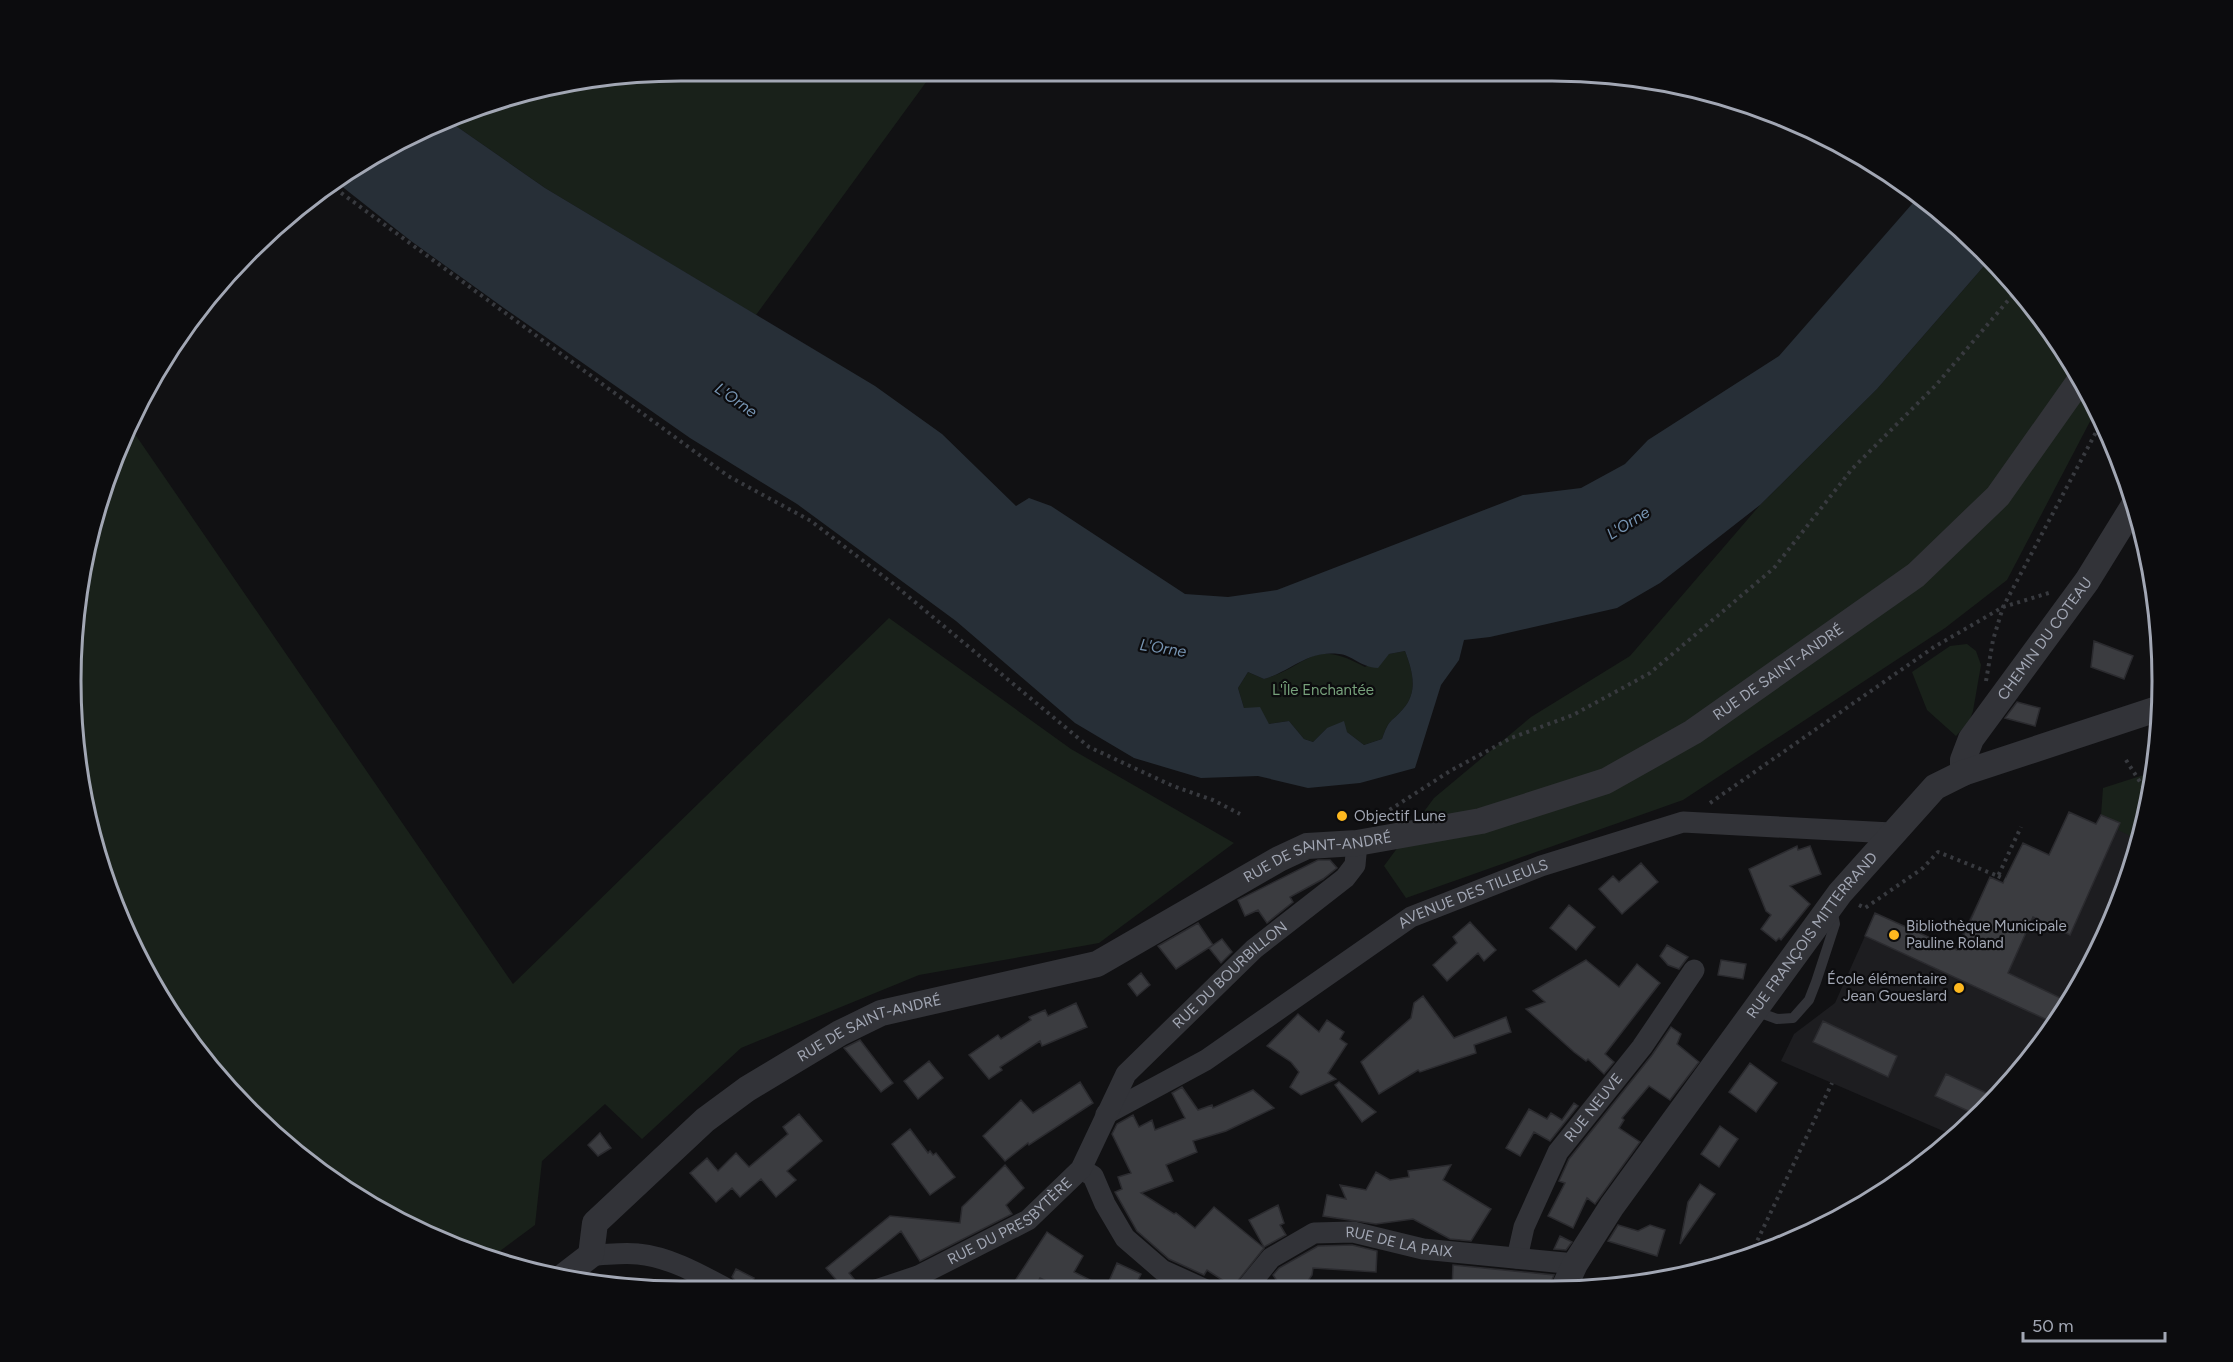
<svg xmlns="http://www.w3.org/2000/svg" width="2233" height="1362" font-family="Figtree,sans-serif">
  <rect width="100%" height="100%" fill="#111113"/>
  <path fill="#1d1d20" d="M 2069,812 L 2092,822 L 2090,827 L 2120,823 L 2139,840 L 2116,915 L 2059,1020 L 1957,1137 L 1781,1061 L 1794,1034 L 1835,1003 L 1865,936 L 1943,972 L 1990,877 L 2004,884 L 2023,843 L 2048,854 L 2043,864 L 2048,866 Z"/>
  <path fill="#19211a" d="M 932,74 L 756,315 L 545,188 L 446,119 L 485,103 L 601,76 Z
    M 1991,258 L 2060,342 L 2096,410 L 2007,580 L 1945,628 L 1683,800 L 1406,898 L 1384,866 L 1434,798 L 1531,717 L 1630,656 L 1760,505 L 1877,389 Z
    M 128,424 L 513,984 L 889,618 L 1071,749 L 1234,843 L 1099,943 L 919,975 L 741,1048 L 642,1139 L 605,1104 L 542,1161 L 535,1225 L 488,1260 L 484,1259 L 342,1188 L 250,1113 L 196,1052 L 152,986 L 103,878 L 82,800 L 71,681 L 76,601 L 103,485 Z
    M 1967,644 L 1976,651 L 1981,665 L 1973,711 L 1969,722 L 1956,736 L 1927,710 L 1912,672 L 1950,646 Z
    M 1405,651 C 1412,670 1419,691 1403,709 C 1390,724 1390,717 1382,739 L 1364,745 L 1347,732 L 1327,728 L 1313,742 L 1304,739 L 1289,721 L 1269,724 L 1244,708 L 1238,688 L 1248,672 L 1264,679 C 1311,665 1311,637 1365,667 L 1389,654 Z
    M 2153,772 L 2151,800 L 2139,840 L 2118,830 L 2120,823 L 2101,815 L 2103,788 Z
    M 1325,1280 L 1351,1280 L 1441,1290 L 1321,1290 Z"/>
  <path fill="#272f37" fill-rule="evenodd" d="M 446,119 L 545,188 L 875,386 L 942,434 L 1016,506 L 1029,498 L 1051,506 L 1185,594 L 1228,597 L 1277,590 L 1523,495 L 1581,488 L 1625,464 L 1648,440 L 1779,356 L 1919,196 L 1991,258 L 1877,389 L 1760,505 L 1660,583 L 1617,608 L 1490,637 L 1464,640 L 1459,660 L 1441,685 L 1415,768 L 1360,783 L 1308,788 L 1258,776 L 1201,778 L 1134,758 L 1075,723 L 956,621 L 797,504 L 690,438 L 504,308 L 411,241 L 335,181 L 411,134 ZM 1405,651 C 1412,670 1419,691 1403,709 C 1390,724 1390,717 1382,739 L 1364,745 L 1347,732 L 1344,721 L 1327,728 L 1313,742 L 1304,739 L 1289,721 L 1269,724 L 1260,707 L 1244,708 L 1238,688 L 1248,672 L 1264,679 C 1292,671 1307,650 1339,654 C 1352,655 1360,667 1378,668 L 1389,654 Z"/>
  <path fill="#3b3c40" stroke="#2b2b2f" stroke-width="1.5" d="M 2094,641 L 2133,656 L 2124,679 L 2091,667 Z
    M 2017,702 L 2040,708 L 2035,726 L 2005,718 Z
    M 2069,812 L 2096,824 L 2101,815 L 2120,823 L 2070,935 L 2033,917 L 2008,973 L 2069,1002 L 2056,1024 L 1865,936 L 1875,913 L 1957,950 L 1990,877 L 2003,883 L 2023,843 L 2049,855 Z
    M 1797,846 L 1798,850 L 1810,846 L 1821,874 L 1790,886 L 1810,904 L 1781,940 L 1779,938 L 1776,941 L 1761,929 L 1771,915 L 1766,911 L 1749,869 Z
    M 1318,860 L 1330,860 L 1337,868 L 1323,879 L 1290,897 L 1293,902 L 1267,923 L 1258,910 L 1245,916 L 1238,900 Z
    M 1641,863 L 1658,882 L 1622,914 L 1599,889 L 1613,876 L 1619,882 Z
    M 1569,905 L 1595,927 L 1576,950 L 1550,928 Z
    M 1470,922 L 1496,950 L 1484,961 L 1478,953 L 1447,981 L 1433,965 L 1457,943 L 1453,937 Z
    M 1198,923 L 1213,945 L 1176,969 L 1158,946 Z
    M 1222,939 L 1232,952 L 1221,963 L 1209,948 Z
    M 1667,945 L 1688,957 L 1679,969 L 1668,965 L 1660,956 Z
    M 1586,960 L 1619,987 L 1637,964 L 1660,983 L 1605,1054 L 1614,1062 L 1604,1074 L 1588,1059 L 1586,1061 L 1574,1052 L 1526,1009 L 1545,1002 L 1533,991 Z
    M 1721,960 L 1746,964 L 1743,979 L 1718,975 Z
    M 1141,973 L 1150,985 L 1137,996 L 1128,984 Z
    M 1423,996 L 1454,1038 L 1506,1017 L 1511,1032 L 1474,1045 L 1476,1053 L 1420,1072 L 1418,1070 L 1379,1094 L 1361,1062 L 1411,1018 L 1414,1003 Z
    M 1076,1003 L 1087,1027 L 1042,1046 L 1040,1041 L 1000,1067 L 1002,1070 L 989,1079 L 969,1055 L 998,1035 L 1001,1039 L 1031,1020 L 1029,1017 L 1045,1010 L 1048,1016 Z
    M 1298,1014 L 1319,1032 L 1327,1020 L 1344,1032 L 1340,1039 L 1347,1044 L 1328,1073 L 1336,1079 L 1301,1095 L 1290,1087 L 1299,1072 L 1291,1062 L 1267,1046 Z
    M 1823,1021 L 1897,1056 L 1888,1077 L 1813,1042 Z
    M 1671,1027 L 1681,1034 L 1677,1044 L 1699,1062 L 1670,1100 L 1649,1086 L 1622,1118 L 1624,1120 L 1619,1128 L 1640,1142 L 1595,1204 L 1587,1198 L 1573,1228 L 1548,1216 L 1565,1183 L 1559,1181 L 1569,1159 L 1652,1055 Z
    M 860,1040 L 893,1083 L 881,1092 L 844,1048 Z
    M 929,1061 L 943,1078 L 918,1099 L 904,1081 Z
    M 1750,1063 L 1777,1083 L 1756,1112 L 1729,1092 Z
    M 1946,1074 L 1993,1096 L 1977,1115 L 1935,1096 Z
    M 1080,1082 L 1093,1103 L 1029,1145 L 1028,1143 L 1005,1161 L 983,1136 L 1021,1100 L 1033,1113 Z
    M 1339,1082 L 1376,1112 L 1362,1122 L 1335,1085 Z
    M 1182,1087 L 1198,1110 L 1212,1105 L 1213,1108 L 1253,1090 L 1274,1108 L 1226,1131 L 1193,1141 L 1197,1152 L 1166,1165 L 1173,1181 L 1141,1193 L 1174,1214 L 1176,1213 L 1195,1228 L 1214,1207 L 1264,1248 L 1233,1287 L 1207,1270 L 1204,1275 L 1169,1259 L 1137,1231 L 1115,1192 L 1122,1189 L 1118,1177 L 1131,1173 L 1112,1134 L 1117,1124 L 1133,1115 L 1139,1127 L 1152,1120 L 1155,1130 L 1185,1118 L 1172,1093 Z
    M 1574,1103 L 1578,1106 L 1550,1141 L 1534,1132 L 1520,1156 L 1506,1148 L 1529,1109 L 1547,1119 L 1551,1113 L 1562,1120 Z
    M 799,1114 L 822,1141 L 787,1171 L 796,1180 L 776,1197 L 761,1179 L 740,1197 L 732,1188 L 716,1202 L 690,1173 L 707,1158 L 718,1171 L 736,1153 L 749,1167 L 788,1134 L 783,1127 Z
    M 1720,1126 L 1738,1139 L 1719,1167 L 1701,1154 Z
    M 910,1129 L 928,1153 L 930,1151 L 933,1155 L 936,1153 L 955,1177 L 930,1195 L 892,1144 Z
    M 600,1133 L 611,1148 L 598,1156 L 588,1145 Z
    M 1005,1165 L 1024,1188 L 1006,1205 L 1012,1214 L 920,1261 L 901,1231 L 849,1273 L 863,1290 L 845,1290 L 826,1268 L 890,1216 L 960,1223 L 962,1207 Z
    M 1451,1165 L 1443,1180 L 1491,1209 L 1471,1241 L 1450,1239 L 1413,1219 L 1376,1224 L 1323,1216 L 1327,1195 L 1346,1199 L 1340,1185 L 1366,1190 L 1376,1172 L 1390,1180 L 1409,1177 L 1408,1171 Z
    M 1700,1184 L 1715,1194 L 1680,1244 L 1688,1202 Z
    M 1278,1205 L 1284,1223 L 1280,1225 L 1286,1235 L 1264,1247 L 1249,1220 Z
    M 1618,1225 L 1638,1231 L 1650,1225 L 1665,1230 L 1657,1256 L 1608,1241 Z
    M 1047,1232 L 1083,1256 L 1074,1272 L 1106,1288 L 1117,1263 L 1141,1274 L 1133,1290 L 1065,1290 L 1040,1278 L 1034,1290 L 1015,1281 Z
    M 1560,1236 L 1572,1242 L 1566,1250 L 1554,1249 Z
    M 1352,1245 L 1377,1251 L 1376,1272 L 1313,1268 L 1312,1275 L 1302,1290 L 1283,1290 L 1273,1275 L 1279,1268 L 1318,1246 Z
    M 1453,1265 L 1554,1275 L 1548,1290 L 1515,1290 L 1516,1287 L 1479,1282 L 1480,1290 L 1452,1290 Z
    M 736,1269 L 754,1278 L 748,1290 L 741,1288 L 732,1277 Z"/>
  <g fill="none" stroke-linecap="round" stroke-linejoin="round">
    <path stroke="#383a3f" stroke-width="4" stroke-dasharray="3 4.5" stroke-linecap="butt" d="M 329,184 L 728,476 L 811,521 L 892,583 L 1089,747 L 1173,786 L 1213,800 L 1240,814
      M 1986,681 L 1993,640 L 2003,607 L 2102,421
      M 2126,760 L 2151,799
      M 1710,803 L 1934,647 L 2003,607 L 2052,592
      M 1377,818 L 1450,771 L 1511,738 L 1573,715 L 1650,673 L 1774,568 L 1852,469 L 1936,385 L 2017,290
      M 1998,876 L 2006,880
      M 1859,905 L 1865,908 L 1923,868 L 1938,852 L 1998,876 L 2021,827
      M 1751,1254 L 1832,1083"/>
    <path stroke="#323338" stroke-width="10" d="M 1755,1011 L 1777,1019 L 1793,1018 L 1809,1000 L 1816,982 L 1835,924 L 1832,909"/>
    <g stroke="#323338" stroke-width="21">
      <path id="s1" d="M 1106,1114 L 1206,1060 L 1411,917 L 1541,866 L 1683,822 L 1891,833"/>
      <path d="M 1081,1169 L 1093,1176 L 1105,1204 L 1125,1238 L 1162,1270 L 1206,1290"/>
      <path d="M 591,1255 C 606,1255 623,1252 638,1254 C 670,1257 701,1275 729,1290"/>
      <path id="s2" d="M 1517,1258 L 1524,1227 L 1558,1152 L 1642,1047 L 1694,970"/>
      <path id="s3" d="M 876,1290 L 918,1276 L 1028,1220 L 1081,1169 L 1126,1074 L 1254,949 L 1345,878 L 1355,865 L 1357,843"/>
      <path id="s4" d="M 1245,1290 L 1271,1258 L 1314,1233 L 1353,1232 L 1423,1249 L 1575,1264"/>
    </g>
    <g stroke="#323338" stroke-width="26">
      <path id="s5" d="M 1963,773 L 1963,760 L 1971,739 L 2087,581 L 2134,505"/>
      <path id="s6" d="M 565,1275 L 591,1255 L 595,1223 L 705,1120 L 747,1089 L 840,1033 L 881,1013 L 1097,964 L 1279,859 L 1307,846 L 1357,843 L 1481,821 L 1606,781 L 1693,732 L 1916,575 L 1998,496 L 2080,380"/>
      <path id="s7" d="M 1563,1290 L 1575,1264 L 1612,1206 L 1840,893 L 1935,787 L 1963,773 L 2160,708"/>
    </g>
  </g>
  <g fill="#fdb81f" stroke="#0c0c0e" stroke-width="2">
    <circle cx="1342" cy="816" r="6"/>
    <circle cx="1894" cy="935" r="6"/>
    <circle cx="1959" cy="988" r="6"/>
  </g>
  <g text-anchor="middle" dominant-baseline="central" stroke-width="4.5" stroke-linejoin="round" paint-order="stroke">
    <g font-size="15" fill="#a2a7b4" stroke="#0c0c0e">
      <text stroke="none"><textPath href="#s5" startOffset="160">CHEMIN DU COTEAU</textPath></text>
      <text stroke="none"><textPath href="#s6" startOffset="1396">RUE DE SAINT-ANDRÉ</textPath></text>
      <text stroke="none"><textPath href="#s6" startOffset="892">RUE DE SAINT-ANDRÉ</textPath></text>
      <text stroke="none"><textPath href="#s1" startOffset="430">AVENUE DES TILLEULS</textPath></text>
      <text stroke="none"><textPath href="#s7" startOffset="434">RUE FRANÇOIS MITTERRAND</textPath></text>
      <text stroke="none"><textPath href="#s3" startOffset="490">RUE DU BOURBILLON</textPath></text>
      <text stroke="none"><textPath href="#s6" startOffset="406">RUE DE SAINT-ANDRÉ</textPath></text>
      <text stroke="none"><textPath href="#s2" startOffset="171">RUE NEUVE</textPath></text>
      <text stroke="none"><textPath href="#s3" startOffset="152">RUE DU PRESBYTÈRE</textPath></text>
      <text stroke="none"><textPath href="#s4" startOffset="177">RUE DE LA PAIX</textPath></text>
    </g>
    <g font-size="15" fill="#77a17b" stroke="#0c0c0e">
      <text x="1323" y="690">L'Île Enchantée</text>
    </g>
    <g font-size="15" fill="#a2a7b4" stroke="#0c0c0e" text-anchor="start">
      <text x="1354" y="816">Objectif Lune</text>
      <text x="1906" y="926">Bibliothèque Municipale<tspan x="1906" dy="17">Pauline Roland</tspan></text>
      <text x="1947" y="979" text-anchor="end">École élémentaire<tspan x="1947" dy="17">Jean Goueslard</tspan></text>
    </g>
    <g font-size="16" font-style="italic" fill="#7694b2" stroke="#0c0c0e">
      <text transform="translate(736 400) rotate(35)">L'Orne</text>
      <text transform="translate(1628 523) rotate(-32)">L'Orne</text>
      <text transform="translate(1163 648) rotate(9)">L'Orne</text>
    </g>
  </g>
  <path d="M0 0H2233V1362H0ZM681 81H1552A600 600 0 0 1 2152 681V681A600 600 0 0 1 1552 1281H681A600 600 0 0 1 81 681V681A600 600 0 0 1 681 81Z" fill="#0c0c0e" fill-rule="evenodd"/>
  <path fill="none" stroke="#a2a7b4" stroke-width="3" d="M681 81H1552A600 600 0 0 1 2152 681V681A600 600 0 0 1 1552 1281H681A600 600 0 0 1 81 681V681A600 600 0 0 1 681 81Z"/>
  <path d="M2023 1332v9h142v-9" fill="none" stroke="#a2a7b4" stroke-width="3"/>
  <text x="2032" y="1332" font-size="18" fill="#a2a7b4" stroke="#0c0c0e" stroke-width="4.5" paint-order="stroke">50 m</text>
</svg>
